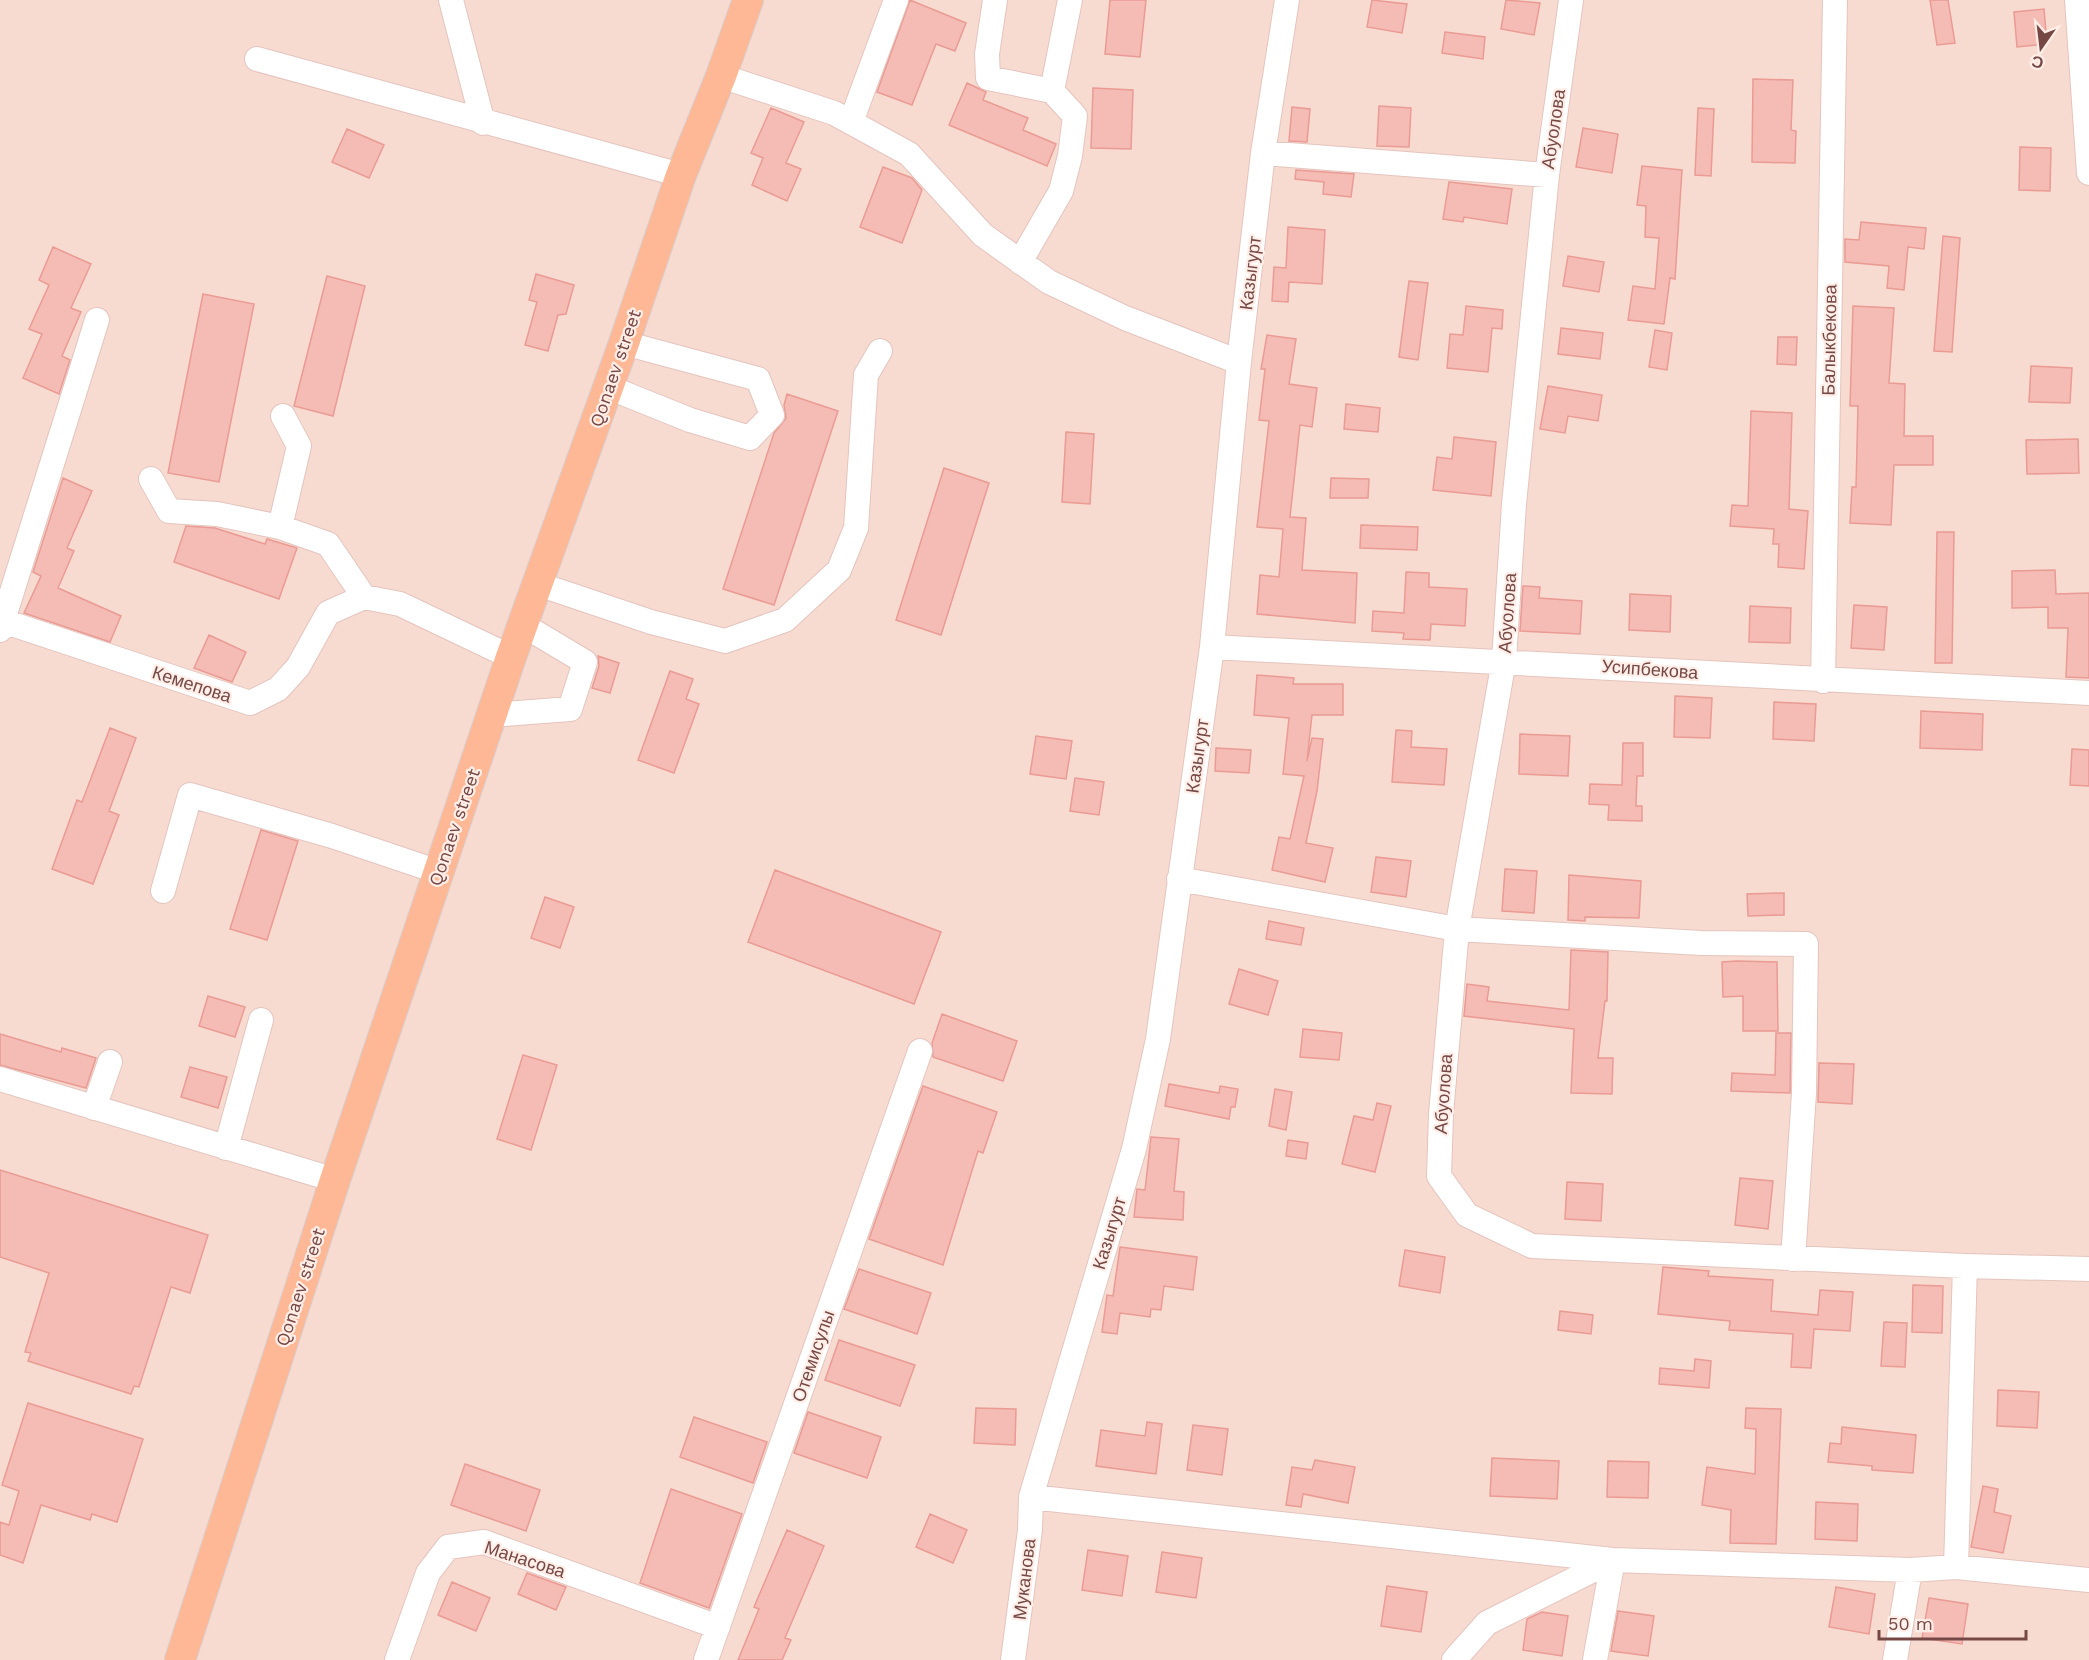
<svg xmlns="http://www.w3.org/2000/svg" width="2089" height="1660" font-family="'Work Sans',sans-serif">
  <rect width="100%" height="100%" fill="#fee9df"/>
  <path fill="#f8dbd0" d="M 0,0 L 2089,0 L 2089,1660 L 0,1660 Z"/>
  <path fill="#f5bbb5" stroke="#e99b94" stroke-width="1.5" d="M 910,0 L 966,23 L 955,51 L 936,44 L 912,105 L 877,92 Z
    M 1110,0 L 1146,0 L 1140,57 L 1105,54 Z
    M 1372,0 L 1407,4 L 1402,33 L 1367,27 Z
    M 1506,0 L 1540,3 L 1534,35 L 1501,29 Z
    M 1930,0 L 1948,0 L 1955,43 L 1937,45 Z
    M 2044,9 L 2047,44 L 2017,47 L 2014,12 Z
    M 1445,32 L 1485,37 L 1483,59 L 1442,53 Z
    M 1753,79 L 1793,80 L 1791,130 L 1796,131 L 1795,163 L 1752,162 Z
    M 967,83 L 986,92 L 983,100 L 1028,118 L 1023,130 L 1056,144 L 1047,166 L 949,125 Z
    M 1093,88 L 1133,90 L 1131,149 L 1091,148 Z
    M 1379,106 L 1411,108 L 1409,147 L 1377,146 Z
    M 1292,107 L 1310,109 L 1307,142 L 1289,141 Z
    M 771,108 L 804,122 L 786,163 L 801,169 L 787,201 L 752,185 L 763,158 L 751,153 Z
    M 1698,108 L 1714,109 L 1711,176 L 1695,175 Z
    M 1583,128 L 1618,134 L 1612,173 L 1576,167 Z
    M 347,129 L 384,145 L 369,178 L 332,162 Z
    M 2020,147 L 2051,148 L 2050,191 L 2019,190 Z
    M 1642,166 L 1682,170 L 1675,279 L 1670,278 L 1664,324 L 1628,320 L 1633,286 L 1655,289 L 1659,238 L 1645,237 L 1646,206 L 1637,205 Z
    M 883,167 L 912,178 L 922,190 L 902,243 L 860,227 Z
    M 1296,170 L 1354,174 L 1351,197 L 1323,194 L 1324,182 L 1295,179 Z
    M 1449,182 L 1512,189 L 1507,224 L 1464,217 L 1463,222 L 1443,219 Z
    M 1861,222 L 1926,228 L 1924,249 L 1908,247 L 1904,290 L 1887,288 L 1889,266 L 1845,262 L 1845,239 L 1859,240 Z
    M 1288,227 L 1325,230 L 1322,284 L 1289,282 L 1288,302 L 1272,301 L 1274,267 L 1286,268 Z
    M 1943,236 L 1960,238 L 1952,352 L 1934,351 Z
    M 53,247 L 91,264 L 71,308 L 81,312 L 62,356 L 70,360 L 59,394 L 23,378 L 42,334 L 29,329 L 49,285 L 39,280 Z
    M 1568,256 L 1604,262 L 1599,292 L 1563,286 Z
    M 536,274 L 574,285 L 566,314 L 558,315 L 548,351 L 525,345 L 537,302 L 529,300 Z
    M 327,276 L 365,286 L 333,416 L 294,406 Z
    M 1409,281 L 1428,283 L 1418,360 L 1399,357 Z
    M 203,294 L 254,304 L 219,482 L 168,473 Z
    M 1466,306 L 1503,310 L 1502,329 L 1492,328 L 1488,372 L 1447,368 L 1450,334 L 1463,335 Z
    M 1853,306 L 1894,308 L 1889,383 L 1905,384 L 1904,436 L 1933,436 L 1933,465 L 1894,465 L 1891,525 L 1850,523 L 1852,487 L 1856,487 L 1858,406 L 1850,406 Z
    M 1561,328 L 1603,333 L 1600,359 L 1558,354 Z
    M 1655,330 L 1672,333 L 1667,370 L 1649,367 Z
    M 1267,335 L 1296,339 L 1289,384 L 1317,388 L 1312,427 L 1300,425 L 1290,517 L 1306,518 L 1302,570 L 1357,573 L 1355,623 L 1257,614 L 1260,575 L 1279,577 L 1283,529 L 1257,527 L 1269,421 L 1259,420 L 1265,369 L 1261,369 Z
    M 1778,337 L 1797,337 L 1796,365 L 1777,364 Z
    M 2031,366 L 2072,368 L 2070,403 L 2029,402 Z
    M 1548,386 L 1602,395 L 1598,421 L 1568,416 L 1565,433 L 1540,429 Z
    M 787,394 L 838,411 L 774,605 L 723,589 L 774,433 L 786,418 L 784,405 Z
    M 1346,404 L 1380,408 L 1378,432 L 1344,429 Z
    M 1751,411 L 1792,413 L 1789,509 L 1808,511 L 1804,569 L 1778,567 L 1779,544 L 1773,544 L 1774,529 L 1730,526 L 1732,505 L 1748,506 Z
    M 1066,432 L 1094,434 L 1090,504 L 1062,502 Z
    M 1454,437 L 1496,442 L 1491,496 L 1433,490 L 1437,457 L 1452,459 Z
    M 2078,439 L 2079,473 L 2027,474 L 2026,440 Z
    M 944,468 L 989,483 L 941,635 L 896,620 Z
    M 63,478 L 92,491 L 67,548 L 74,551 L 58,588 L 121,616 L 110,642 L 24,613 L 41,576 L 33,572 Z
    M 1331,478 L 1369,479 L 1368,498 L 1330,498 Z
    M 1361,525 L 1418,527 L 1417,550 L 1360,548 Z
    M 186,526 L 215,528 L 265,544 L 267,539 L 297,548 L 279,599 L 174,562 Z
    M 1937,532 L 1954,532 L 1952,663 L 1935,663 Z
    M 2055,570 L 2056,594 L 2089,593 L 2089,678 L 2066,677 L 2068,628 L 2048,628 L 2048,607 L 2012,608 L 2012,571 Z
    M 1406,572 L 1429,573 L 1429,587 L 1467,589 L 1465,626 L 1431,624 L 1430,640 L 1403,639 L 1404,633 L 1372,631 L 1373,611 L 1404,613 Z
    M 1523,586 L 1540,587 L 1539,598 L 1582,601 L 1580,634 L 1520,631 Z
    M 1630,594 L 1671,596 L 1670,632 L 1629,630 Z
    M 1854,605 L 1887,607 L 1884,650 L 1851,648 Z
    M 1750,606 L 1791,608 L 1790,643 L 1749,642 Z
    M 209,635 L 246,652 L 232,682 L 194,668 Z
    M 598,656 L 619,663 L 610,693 L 592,688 L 599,666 Z
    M 670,671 L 693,679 L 686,699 L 699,704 L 674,773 L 638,760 Z
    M 1257,675 L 1294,678 L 1293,684 L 1343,684 L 1343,715 L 1312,715 L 1307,761 L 1312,738 L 1323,739 L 1317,791 L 1306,843 L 1333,848 L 1325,882 L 1272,870 L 1279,837 L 1290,839 L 1304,776 L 1283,774 L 1289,718 L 1254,715 Z
    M 1675,696 L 1712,698 L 1710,738 L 1674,737 Z
    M 1774,702 L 1816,704 L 1814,741 L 1773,739 Z
    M 1921,711 L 1983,714 L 1982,750 L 1920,748 Z
    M 110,728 L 136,738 L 109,811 L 119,815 L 93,884 L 52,869 L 77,800 L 82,802 Z
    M 1396,730 L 1412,731 L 1411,747 L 1447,749 L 1444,785 L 1392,782 Z
    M 1520,734 L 1570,736 L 1568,776 L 1519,774 Z
    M 1036,736 L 1072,741 L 1066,779 L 1030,774 Z
    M 1623,743 L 1643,743 L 1643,776 L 1637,776 L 1636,806 L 1642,806 L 1642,821 L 1608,820 L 1609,805 L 1589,804 L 1590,784 L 1622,785 Z
    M 1216,748 L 1251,750 L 1249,773 L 1215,771 Z
    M 2072,749 L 2089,750 L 2089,786 L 2070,785 Z
    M 1075,778 L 1104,782 L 1099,815 L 1070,811 Z
    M 261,830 L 298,841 L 267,940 L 230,929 Z
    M 1376,857 L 1411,861 L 1406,897 L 1371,892 Z
    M 1505,869 L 1537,871 L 1534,913 L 1502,911 Z
    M 775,870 L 941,932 L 914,1004 L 748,942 Z
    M 1569,875 L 1641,881 L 1639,918 L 1585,917 L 1585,921 L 1568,920 Z
    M 1784,893 L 1784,915 L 1748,916 L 1747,894 Z
    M 545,897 L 574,907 L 560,948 L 531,938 Z
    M 1269,921 L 1304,928 L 1301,945 L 1266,939 Z
    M 1571,950 L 1608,952 L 1607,1001 L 1605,1001 L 1598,1058 L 1613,1058 L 1612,1094 L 1571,1093 L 1574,1029 L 1464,1016 L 1467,984 L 1489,987 L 1487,1001 L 1569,1010 Z
    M 1737,961 L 1777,962 L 1778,1031 L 1743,1031 L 1743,996 L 1723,997 L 1722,962 Z
    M 1239,969 L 1278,981 L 1268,1015 L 1229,1004 Z
    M 208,996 L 245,1007 L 235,1037 L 199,1026 Z
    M 942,1014 L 1017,1041 L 1003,1081 L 933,1057 L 932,1043 Z
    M 1303,1029 L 1342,1033 L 1339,1060 L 1300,1057 Z
    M 1776,1033 L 1791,1033 L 1790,1093 L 1731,1091 L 1732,1073 L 1775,1075 Z
    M 0,1034 L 61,1052 L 62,1048 L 96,1058 L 86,1088 L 0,1065 Z
    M 523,1055 L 557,1065 L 531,1150 L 497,1139 Z
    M 1819,1063 L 1854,1064 L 1852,1104 L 1818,1102 Z
    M 190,1067 L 227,1077 L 218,1108 L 181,1097 Z
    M 1169,1084 L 1219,1093 L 1220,1086 L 1238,1089 L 1235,1107 L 1231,1107 L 1229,1119 L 1165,1106 Z
    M 923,1086 L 997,1112 L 983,1153 L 978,1151 L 943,1265 L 869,1239 Z
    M 1275,1089 L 1292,1092 L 1286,1130 L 1269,1126 Z
    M 1377,1103 L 1391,1106 L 1375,1172 L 1342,1164 L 1354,1116 L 1373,1120 Z
    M 1151,1137 L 1179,1139 L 1174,1191 L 1184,1192 L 1183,1220 L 1134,1217 L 1137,1189 L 1145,1190 Z
    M 1288,1140 L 1308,1143 L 1306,1159 L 1286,1156 Z
    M 0,1170 L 208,1235 L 190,1293 L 171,1287 L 139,1387 L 134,1386 L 131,1394 L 28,1361 L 31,1353 L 25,1352 L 49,1273 L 0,1257 Z
    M 1740,1178 L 1773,1181 L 1768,1229 L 1735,1225 Z
    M 1567,1182 L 1603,1184 L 1601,1221 L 1565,1219 Z
    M 1120,1247 L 1197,1257 L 1193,1290 L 1164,1286 L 1161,1310 L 1151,1309 L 1150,1317 L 1120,1313 L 1117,1334 L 1102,1332 L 1107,1295 L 1113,1296 Z
    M 1405,1250 L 1445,1257 L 1440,1293 L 1399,1286 Z
    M 1663,1267 L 1709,1271 L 1708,1276 L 1773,1280 L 1771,1311 L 1818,1315 L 1820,1290 L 1853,1292 L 1850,1331 L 1814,1329 L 1811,1368 L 1791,1367 L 1793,1334 L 1729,1330 L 1730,1321 L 1658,1314 Z
    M 859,1269 L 931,1293 L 917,1334 L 844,1309 Z
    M 1913,1285 L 1943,1286 L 1942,1333 L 1912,1332 Z
    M 1560,1311 L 1593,1315 L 1591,1334 L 1558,1330 Z
    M 1884,1322 L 1907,1323 L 1905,1367 L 1881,1366 Z
    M 839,1340 L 915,1365 L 900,1406 L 825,1380 Z
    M 1695,1359 L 1711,1361 L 1709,1388 L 1659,1384 L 1660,1368 L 1694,1371 Z
    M 1998,1390 L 2039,1392 L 2037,1428 L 1997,1426 Z
    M 28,1403 L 143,1439 L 117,1522 L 92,1514 L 90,1520 L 41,1505 L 23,1563 L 0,1555 L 0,1522 L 9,1525 L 19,1491 L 2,1485 Z
    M 976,1408 L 1016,1409 L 1015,1445 L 974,1443 Z
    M 1746,1408 L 1781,1409 L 1776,1544 L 1730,1543 L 1731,1510 L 1702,1505 L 1707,1467 L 1755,1474 L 1756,1429 L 1745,1428 Z
    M 808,1412 L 881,1437 L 867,1478 L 794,1453 Z
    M 694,1417 L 767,1442 L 753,1483 L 680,1457 Z
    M 1147,1422 L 1162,1424 L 1156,1474 L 1096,1466 L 1101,1430 L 1145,1436 Z
    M 1193,1425 L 1228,1429 L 1222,1475 L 1187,1470 Z
    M 1842,1427 L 1916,1435 L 1913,1473 L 1872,1470 L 1872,1466 L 1828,1462 L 1830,1443 L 1841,1444 Z
    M 1492,1458 L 1559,1461 L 1557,1499 L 1490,1496 Z
    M 1315,1460 L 1355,1467 L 1348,1503 L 1303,1494 L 1301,1507 L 1286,1505 L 1292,1467 L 1312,1470 Z
    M 1608,1461 L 1649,1462 L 1648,1498 L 1607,1497 Z
    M 465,1464 L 540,1490 L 526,1531 L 451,1505 Z
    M 1983,1486 L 1998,1489 L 1994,1512 L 2011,1516 L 2003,1553 L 1971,1547 Z
    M 671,1489 L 742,1514 L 709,1608 L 640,1583 Z
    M 1816,1502 L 1858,1504 L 1857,1541 L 1815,1539 Z
    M 930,1514 L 967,1530 L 953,1563 L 916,1547 Z
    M 787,1530 L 824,1546 L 785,1638 L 791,1640 L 782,1660 L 738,1660 L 759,1609 L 754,1607 Z
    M 1088,1550 L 1128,1556 L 1122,1596 L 1082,1590 Z
    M 1162,1552 L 1202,1558 L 1196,1598 L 1156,1592 Z
    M 527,1573 L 566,1587 L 556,1610 L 518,1594 Z
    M 452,1582 L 490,1598 L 476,1631 L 438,1615 Z
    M 1387,1586 L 1427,1592 L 1421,1632 L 1381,1626 Z
    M 1836,1587 L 1875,1594 L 1869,1634 L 1829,1627 Z
    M 1929,1598 L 1968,1604 L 1962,1644 L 1922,1638 Z
    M 1618,1611 L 1654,1616 L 1648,1656 L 1611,1651 Z
    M 1542,1612 L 1568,1616 L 1562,1656 L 1523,1650 L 1527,1619 Z"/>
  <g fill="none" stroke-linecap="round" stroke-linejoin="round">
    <defs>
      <path id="minor" d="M 451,0 L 483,123
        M 995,0 L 987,54 L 988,78 L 1052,91
        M 1571,0 L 1547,175 L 1514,504 L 1504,660 L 1457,929 L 1441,1114 L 1439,1176 L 1467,1215 L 1532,1246 L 1965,1266 L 2089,1269
        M 2077,0 L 2089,173
        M 257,59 L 681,175
        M 721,76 L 834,113 L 909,154 L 983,235 L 1049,282 L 1125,318 L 1239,362
        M 851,122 L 896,0
        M 1263,153 L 1547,175
        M 1020,262 L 1061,191 L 1070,156 L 1075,116 L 1052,91 L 1070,0
        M 608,387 L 690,420 L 750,438 L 772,415 L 758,379 L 624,343
        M 283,416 L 299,446 L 280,527 L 328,544 L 364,597
        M 151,479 L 169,511 L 217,514 L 280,527
        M 538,584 L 651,622 L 725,641 L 785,620 L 839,570 L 856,528 L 866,375 L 880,351
        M 0,620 L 250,703 L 278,689 L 298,667 L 328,613 L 364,597 L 400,604 L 511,657
        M 0,630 L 97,320
        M 1212,647 C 1504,660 1796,679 2089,693
        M 1823,681 L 1835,0
        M 492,715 L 570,709 L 585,662 L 523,625
        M 1179,879 L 1457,929 L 1701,943 L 1806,944 L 1804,1093 L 1793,1259
        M 163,891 L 190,795 L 332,836 L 439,872
        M 0,1079 L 335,1180
        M 94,1108 L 110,1062
        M 226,1148 L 261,1020
        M 1031,1497 L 1613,1560 L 1910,1570 L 1956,1567 L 2089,1580
        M 1956,1567 L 1965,1266
        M 397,1660 L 428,1573 L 448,1547 L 484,1542 L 718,1627
        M 706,1660 L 920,1051
        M 1013,1660 L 1030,1530 L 1031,1497 L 1134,1149 L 1158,1039 L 1212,647 L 1239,362 L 1263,153 L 1287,0
        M 1454,1660 L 1487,1623 L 1613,1560
        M 1595,1660 L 1613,1560
        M 1895,1660 L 1910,1570"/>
      <path id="major" d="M 180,1660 L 335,1180 L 511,657 L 624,343 L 681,175 L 721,76 L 748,0"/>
    </defs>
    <use href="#minor" stroke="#e4c4be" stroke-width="26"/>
    <use href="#major" stroke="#d9cccb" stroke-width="32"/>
    <use href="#minor" stroke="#fff" stroke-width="24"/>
    <use href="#major" stroke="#ffb895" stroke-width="30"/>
  </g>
  <g text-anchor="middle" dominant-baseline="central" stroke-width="4.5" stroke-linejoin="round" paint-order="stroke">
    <g font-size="18" fill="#764845" stroke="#ffeee7">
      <text transform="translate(1553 129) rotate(-82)">Абуолова</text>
      <text transform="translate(1250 273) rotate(-83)">Казыгурт</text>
      <text transform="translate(1829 340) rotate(-89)">Балыкбекова</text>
      <text transform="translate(615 368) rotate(-71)">Qonaev street</text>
      <text transform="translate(1507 613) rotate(-86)">Абуолова</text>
      <text transform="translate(1650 669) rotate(4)">Усипбекова</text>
      <text transform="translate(192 684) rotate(18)">Кемепова</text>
      <text transform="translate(1197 756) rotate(-82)">Казыгурт</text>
      <text transform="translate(454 827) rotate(-71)">Qonaev street</text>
      <text transform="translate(1443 1094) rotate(-86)">Абуолова</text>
      <text transform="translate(1109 1233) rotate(-73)">Казыгурт</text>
      <text transform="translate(300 1287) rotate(-72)">Qonaev street</text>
      <text transform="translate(813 1356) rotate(-71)">Отемисулы</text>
      <text transform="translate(525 1559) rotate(18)">Манасова</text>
      <text transform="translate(1024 1579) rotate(-83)">Муканова</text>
    </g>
  </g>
  <g transform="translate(2041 48) rotate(194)" stroke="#ffeee7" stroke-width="4.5" paint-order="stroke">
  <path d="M0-4.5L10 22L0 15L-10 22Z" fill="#764845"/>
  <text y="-9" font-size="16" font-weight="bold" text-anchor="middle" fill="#764845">С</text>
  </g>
  <path d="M1879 1630v9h147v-9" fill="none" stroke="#764845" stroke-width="3"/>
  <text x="1888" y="1630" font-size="18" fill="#764845" stroke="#ffeee7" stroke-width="4.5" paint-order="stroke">50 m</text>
</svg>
